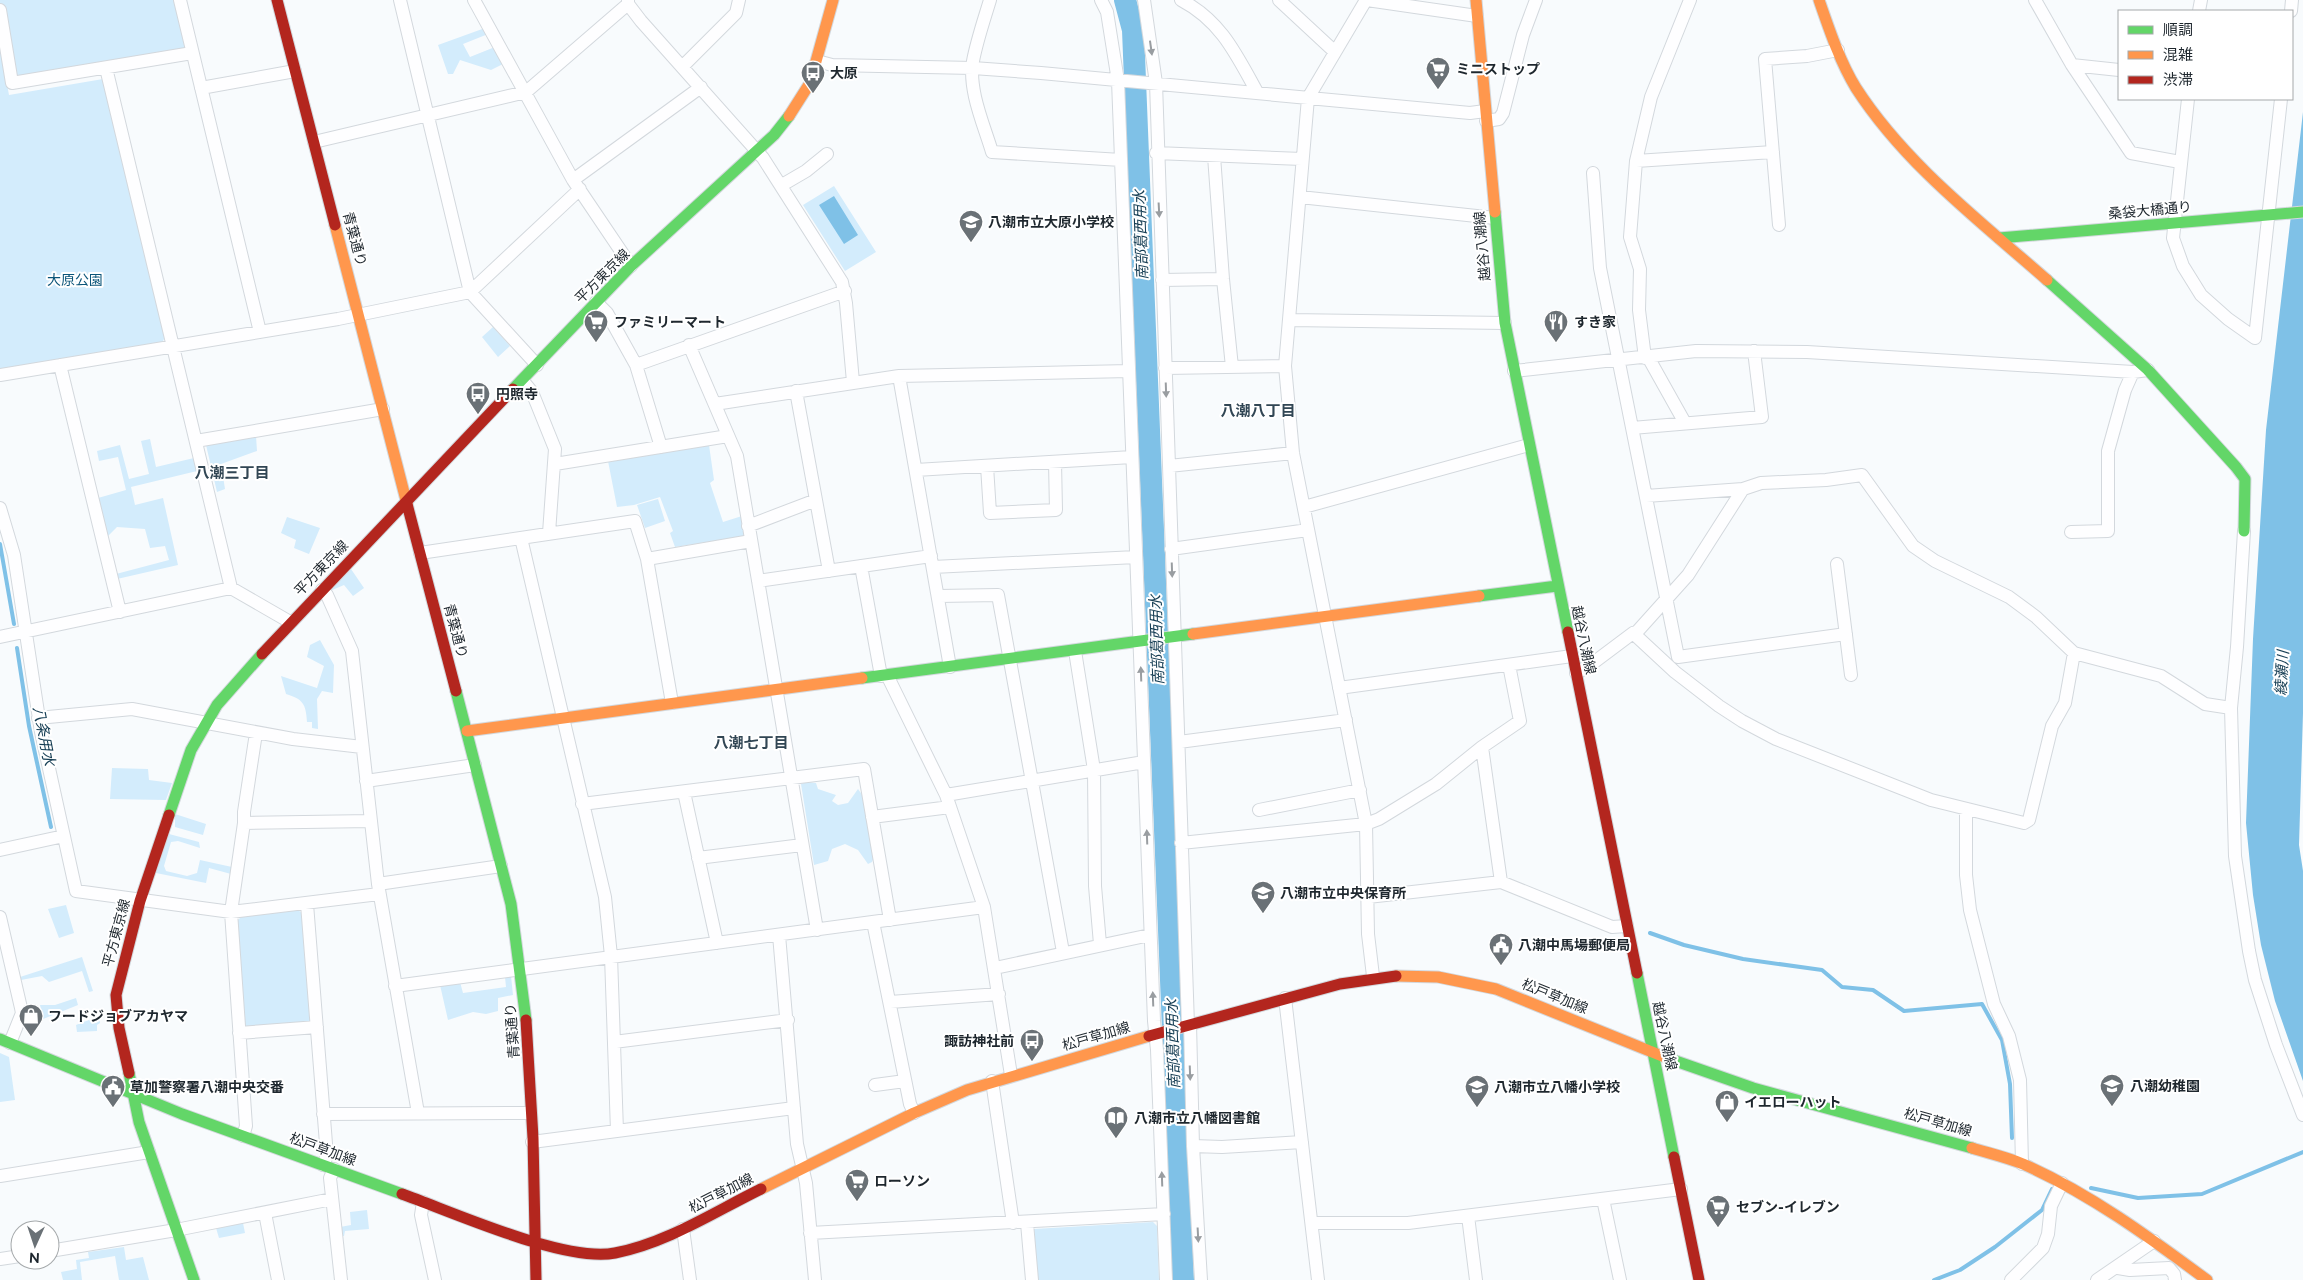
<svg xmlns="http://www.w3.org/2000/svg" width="2303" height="1280" font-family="Raleway,'Noto Sans JP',sans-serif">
  <rect width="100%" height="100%" fill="#f8fbfd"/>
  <path fill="#d3ecfc" d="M 0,0 L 174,0 L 185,49 L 6,79 L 9,95 L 103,79 L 165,337 L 162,343 L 0,369 Z
    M 485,28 L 488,34 L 463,44 L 470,57 L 495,47 L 505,63 L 491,70 L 460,60 L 453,74 L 448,74 L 438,45 Z
    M 834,186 L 876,252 L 845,271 L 803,205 Z
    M 493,327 L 510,346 L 498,357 L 482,337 Z
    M 256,436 L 257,451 L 221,464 L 225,489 L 217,492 L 206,445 Z
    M 150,439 L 156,467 L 194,458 L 197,471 L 131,487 L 135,505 L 163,498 L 178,565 L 117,579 L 116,574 L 169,560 L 165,546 L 150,548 L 145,529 L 117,527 L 107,537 L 98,498 L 126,490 L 118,457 L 99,461 L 97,451 L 120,445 L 129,479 L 149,474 L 141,441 Z
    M 709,445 L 714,480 L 710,483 L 723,522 L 742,516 L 745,536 L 675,547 L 670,533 L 673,531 L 660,497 L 634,505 L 617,507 L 608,461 Z
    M 658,499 L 665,521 L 645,528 L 637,505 Z
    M 287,517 L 320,528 L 309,554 L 294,548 L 296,540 L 281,533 Z
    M 351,569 L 364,588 L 353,596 L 344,585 L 330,591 Z
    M 320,640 L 334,665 L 333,693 L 322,691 L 317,699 L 318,729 L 312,728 L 312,722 L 307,722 C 306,704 303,699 286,694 L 281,676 L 317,688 L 324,666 L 307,657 L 310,645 Z
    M 112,768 L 148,769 L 149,780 L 172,783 L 166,800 L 110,799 Z
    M 807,782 L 816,783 L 818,789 L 836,795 L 832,801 L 838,805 L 848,803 L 858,789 L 863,796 L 874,857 L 872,862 L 868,864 L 858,850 L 845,844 L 832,849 L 828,861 L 814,865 L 801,784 Z
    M 175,814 L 206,824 L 203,835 L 175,827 Z
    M 169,834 L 199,842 L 200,848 L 178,841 L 171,842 L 164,866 L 166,871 L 187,876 L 197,873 L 200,860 L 232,867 L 231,874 L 209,868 L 206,883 L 156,873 Z
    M 66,905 L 74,933 L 59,938 L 48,909 Z
    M 298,910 L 303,914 L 311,1019 L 307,1024 L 249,1028 L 244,1025 L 236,922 L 241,917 Z
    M 82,957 L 93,991 L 89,992 L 82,971 L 49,982 L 42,976 L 21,980 L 20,977 Z
    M 511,976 L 513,995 L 498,998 L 498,1011 L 486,1014 L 473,1012 L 448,1020 L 440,985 L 460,982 L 463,993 L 506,987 L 505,977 Z
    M 76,998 L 78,1005 L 43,1019 L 40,1005 L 55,1005 Z
    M 99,1016 L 100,1023 L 97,1025 L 97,1031 L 77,1032 L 76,1025 Z
    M 0,1053 L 9,1057 L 15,1100 L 0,1102 Z
    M 367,1210 L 369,1229 L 345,1231 L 344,1236 L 341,1236 L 340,1227 L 351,1225 L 350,1212 Z
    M 1153,1222 L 1157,1226 L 1159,1280 L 1038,1280 L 1034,1229 Z
    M 243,1223 L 245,1233 L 219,1238 L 216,1228 Z
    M 124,1247 L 126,1260 L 143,1257 L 149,1280 L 119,1280 L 115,1256 L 80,1262 L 82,1280 L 63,1280 L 61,1272 L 77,1269 L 76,1260 L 89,1258 L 88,1252 Z"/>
  <path fill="#7fc1e7" d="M 2303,112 L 2303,713 L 2299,845 L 2303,871 L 2303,1081 L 2275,1001 L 2261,945 L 2253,895 L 2246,823 L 2253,639 L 2266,430 Z
    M 834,196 L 858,235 L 844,244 L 819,205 Z"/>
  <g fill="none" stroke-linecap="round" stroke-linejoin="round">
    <path stroke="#7fc1e7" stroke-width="4" d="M 0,544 L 14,624
      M 17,648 L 29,726 L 51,827
      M 1650,933 L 1684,945 L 1743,959 L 1822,970 L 1842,987 L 1873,990 L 1904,1011 L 1982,1004 L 2002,1040 L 2010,1084 L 2012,1138
      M 2091,1188 L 2138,1198 L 2202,1194 L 2303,1152
      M 1934,1280 L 1960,1270 L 1995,1247 L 2042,1210 L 2052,1189"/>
    <path stroke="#7fc1e7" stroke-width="22" d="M 1125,0 L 1133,30 L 1183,1280"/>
    <defs>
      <path id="street" d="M 180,0 L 260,332
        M 400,0 L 470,292 L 537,365
        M 474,0 L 573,180 L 631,266
        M 628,0 L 628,4 L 641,21 L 763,158 L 842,282 L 846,303 L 853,382
        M 990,0 C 984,20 977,40 973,61 C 968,90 984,125 992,152 L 1121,160
        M 1101,0 L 1107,12 L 1118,81 L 1154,1021 L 1157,1050 L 1166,1280
        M 1144,0 L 1156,83 L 1188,1025
        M 1181,0 C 1221,21 1236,54 1257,92
        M 1279,0 L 1335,52
        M 1366,0 L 1308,98 L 1285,366 L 1293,453 L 1366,824 L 1368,934 L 1373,976
        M 1367,0 L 1477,16
        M 2035,0 L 2072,65 L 2131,153 L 2180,162
        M 0,10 L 12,83 L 192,53
        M 2199,11 L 2201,0
        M 2291,11 L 2292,0
        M 817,61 L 832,65 L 973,68 L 1041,73 L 1470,113 L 1485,111
        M 2072,65 L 2119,70
        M 683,66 L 736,13 L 739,0
        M 106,68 L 231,588
        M 201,88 L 295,71
        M 2188,99 L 2173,238 L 2183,266 L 2201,295 L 2228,319 L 2255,338 L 2281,99
        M 1486,121 L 1499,119 L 1503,113 L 1523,35 L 1536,0
        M 314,142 L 526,92 L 628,4
        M 1156,153 L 1302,159
        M 1214,156 L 1223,279 L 1232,367
        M 1636,161 L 1773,152
        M 1593,173 L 1600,268 L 1678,657 L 1846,634
        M 573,180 L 701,87
        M 782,185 L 806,171 L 827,154
        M 1300,197 L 1495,218
        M 1779,225 L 1765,59 L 1807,56 L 1838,50
        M 1162,280 L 1223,279
        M 596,302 L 607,313 L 636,365 L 845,291
        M 1289,320 L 1505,323
        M 689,345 L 737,456 L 817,930
        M 1648,357 L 1685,423
        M 1645,358 L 1639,310 L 1640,269 L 1630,237 L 1636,161 L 1651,97 L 1690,0
        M 60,365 L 120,612
        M 636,365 L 661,447
        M 1165,368 L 1285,366
        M 1514,371 L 1696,351 L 1807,352 L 2133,372 L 2148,370
        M 0,375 L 338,319 L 470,292 L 580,189
        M 899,376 L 950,667
        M 523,381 L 532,392 L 555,449 L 549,533
        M 796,391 L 829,571
        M 715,404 L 899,376 L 1129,371
        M 1632,428 L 1762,417 L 1754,351
        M 196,441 L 383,409
        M 555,464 L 728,436
        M 987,466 L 990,513 L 1056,510 L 1055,462
        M 1169,466 L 1293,453
        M 916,470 L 1132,457
        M 1646,496 L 1743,489 L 1761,483 L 1826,480 L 1862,475 L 1913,546 L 1935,561 L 2009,597 L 2036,617 L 2074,653 L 2161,676 L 2205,704 L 2231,708
        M 1304,507 L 1529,445
        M 0,508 L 14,555 L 41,732 L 76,891 L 231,912 L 379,894
        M 748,526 L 816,500
        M 2244,531 L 2237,647 L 2231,708 L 2235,856 L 2249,951 L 2255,980 L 2276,1045 L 2303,1115
        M 2071,532 L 2108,531 L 2108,451 L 2125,390 L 2133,372
        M 521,538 L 605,897 L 611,956 L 617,1131
        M 1171,549 L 1308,530
        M 420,553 L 635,521 L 647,559 L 672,703
        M 647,559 L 751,541
        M 1837,564 L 1851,675
        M 861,566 L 881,676
        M 933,567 L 1136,557
        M 758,581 L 931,556
        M 322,590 L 327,595 L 352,651 L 378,884 L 418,1113
        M 939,596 L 998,595 L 1063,952
        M 1635,634 L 1688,575 L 1743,489
        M 0,637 L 231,588 L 290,622
        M 1075,651 L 1094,770 L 1095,886 L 1100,944
        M 1576,673 L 1589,666 L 1633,633 L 1675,672 L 1719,706 L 1742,721 L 1776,739 L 1931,800 L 2024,823 L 2029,820 L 2052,726 L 2065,703 L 2074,653
        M 887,675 L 946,795 L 984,907 L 1011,1075
        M 1339,688 L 1572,656
        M 38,718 L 132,709 L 293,739 L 362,747
        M 1179,742 L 1346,720
        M 1482,747 L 1501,882
        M 366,781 L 475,765
        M 684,792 L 717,943
        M 946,795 L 1144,762
        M 582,804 L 864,769 L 890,920
        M 1966,809 L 1966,875 L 1970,910 L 1994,1004 L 2009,1036 L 2020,1080 L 2022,1164
        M 1259,810 L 1360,790
        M 872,817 L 950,807
        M 244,823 L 244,812 L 256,733
        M 1181,843 L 1366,824 L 1379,819 L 1436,784 L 1482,747 L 1520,721 L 1509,665
        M 0,850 L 64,836
        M 698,858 L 802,845
        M 378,884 L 501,866
        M 1368,897 L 1501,882 L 1612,927 L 1627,926
        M 307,904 L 327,1156 L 323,1165
        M 0,917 L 21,1008 L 22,1013 L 10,1043
        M 873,922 L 910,1104 L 914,1113
        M 779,935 L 797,1144 L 806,1183 L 815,1280
        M 995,968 L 1150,935
        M 395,986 L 984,907
        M 1285,998 L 1318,1280
        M 890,1002 L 999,994
        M 1190,1024 L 1193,1146 L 1201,1280
        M 239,1033 L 317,1027
        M 614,1042 L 788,1020
        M 992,1081 L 1013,1223
        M 875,1085 L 905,1081
        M 323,1114 L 531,1113
        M 243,1136 L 246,1126 L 231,912 L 244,823 L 371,821
        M 532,1142 L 794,1108
        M 1193,1146 L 1222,1147 L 1302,1142
        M 334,1169 L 330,1178 L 341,1280
        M 0,1176 L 149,1152
        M 1603,1199 L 1620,1280
        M 423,1202 L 421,1215 L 435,1280
        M 265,1213 L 278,1280
        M 1468,1216 L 1476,1280
        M 1027,1223 L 1032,1280
        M 1312,1223 L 1408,1223 L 1681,1189
        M 683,1229 L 690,1280
        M 810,1233 L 1164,1214
        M 50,1251 L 176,1230 L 332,1199
        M 0,1259 L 20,1256
        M 2118,1268 L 2130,1270 L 2169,1268 L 2174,1274 L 2175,1280
        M 2011,1280 L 2043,1248 L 2048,1234 L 2051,1206 L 2062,1183
        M 2097,1280 L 2154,1241"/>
      <path id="fast" d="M 1495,212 L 1505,323 L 1568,632
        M 1999,238 L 2303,212
        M 2047,280 L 2148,370 L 2236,467 L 2245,479 L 2244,531
        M 513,389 L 631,266 L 774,135 L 789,116
        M 1479,596 L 1557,586
        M 862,678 L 1193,634
        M 456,691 L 511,904 L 526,1020
        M 169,815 L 191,750 L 217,705 L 262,654
        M 1637,973 L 1674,1157
        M 0,1039 L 182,1114 L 402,1194
        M 1667,1058 L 1753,1088 L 1972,1148
        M 129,1073 L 139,1122 L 194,1280"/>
      <path id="slow" d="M 1476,0 L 1495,212
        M 1819,0 C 1829,29 1840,62 1856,88 C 1905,164 1980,221 2047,280
        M 789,116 L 810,83 L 833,0
        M 335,225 L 407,504
        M 1193,634 L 1479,596
        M 467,731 L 862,678
        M 1396,976 L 1438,977 L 1496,989 L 1667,1058
        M 1972,1148 C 1988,1153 2006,1157 2023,1164 C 2089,1193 2149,1237 2207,1280
        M 761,1189 L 914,1113 L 967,1090 L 1149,1036"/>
      <path id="jam" d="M 277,0 L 335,225
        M 407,504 L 456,691
        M 1568,632 L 1637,973
        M 262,654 L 513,389
        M 526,1020 L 533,1138 L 536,1280
        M 1149,1036 L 1340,984 L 1396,976
        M 129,1073 L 119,1028 L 116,995 L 140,901 L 169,815
        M 1674,1157 L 1699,1280
        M 402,1194 C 453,1212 565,1263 615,1253 C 667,1243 714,1212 761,1189"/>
    </defs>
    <use href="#street" stroke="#d3d8dd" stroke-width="14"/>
    <use href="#fast" stroke="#d3d8dd" stroke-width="13"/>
    <use href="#slow" stroke="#d3d8dd" stroke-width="13"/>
    <use href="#jam" stroke="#d3d8dd" stroke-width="13"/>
    <use href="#street" stroke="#fefeff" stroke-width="12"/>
    <use href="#fast" stroke="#63d668" stroke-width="11"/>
    <use href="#slow" stroke="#ff974d" stroke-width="11"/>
    <use href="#jam" stroke="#b3261e" stroke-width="11"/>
  </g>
  <defs><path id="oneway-solid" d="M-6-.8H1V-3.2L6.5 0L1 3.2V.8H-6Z" transform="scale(1.25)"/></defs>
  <g fill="#999da1">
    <use href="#oneway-solid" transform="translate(1151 48) rotate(82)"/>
    <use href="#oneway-solid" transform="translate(1159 210) rotate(87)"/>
    <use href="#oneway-solid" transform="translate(1166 390) rotate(88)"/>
    <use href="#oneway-solid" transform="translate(1172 570) rotate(88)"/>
    <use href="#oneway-solid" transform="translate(1141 674) rotate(-92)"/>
    <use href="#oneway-solid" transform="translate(1147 837) rotate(-92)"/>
    <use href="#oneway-solid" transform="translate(1153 999) rotate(-92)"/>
    <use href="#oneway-solid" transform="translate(1190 1073) rotate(88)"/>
    <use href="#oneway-solid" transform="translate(1162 1179) rotate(-92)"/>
    <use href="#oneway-solid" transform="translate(1198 1235) rotate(87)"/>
  </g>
  <defs>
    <symbol id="supermarket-pin" viewBox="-11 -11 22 30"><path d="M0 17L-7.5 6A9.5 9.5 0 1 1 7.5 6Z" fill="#6a7176" stroke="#fff"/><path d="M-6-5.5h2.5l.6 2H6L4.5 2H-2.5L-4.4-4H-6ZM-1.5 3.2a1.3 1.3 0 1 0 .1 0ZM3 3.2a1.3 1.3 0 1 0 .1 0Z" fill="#fff"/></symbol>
    <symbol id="bus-pin" viewBox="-11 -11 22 30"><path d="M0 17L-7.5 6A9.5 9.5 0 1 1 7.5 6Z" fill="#6a7176" stroke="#fff"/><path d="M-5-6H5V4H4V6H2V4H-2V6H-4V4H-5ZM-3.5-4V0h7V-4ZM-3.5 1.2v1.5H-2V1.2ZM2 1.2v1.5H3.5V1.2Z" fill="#fff"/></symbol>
    <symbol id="school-pin" viewBox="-11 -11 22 30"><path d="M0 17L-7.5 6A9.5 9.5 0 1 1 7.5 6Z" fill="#6a7176" stroke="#fff"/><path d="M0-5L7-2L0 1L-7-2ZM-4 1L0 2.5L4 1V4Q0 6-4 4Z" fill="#fff"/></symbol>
    <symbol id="restaurant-pin" viewBox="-11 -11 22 30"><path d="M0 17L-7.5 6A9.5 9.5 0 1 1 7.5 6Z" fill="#6a7176" stroke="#fff"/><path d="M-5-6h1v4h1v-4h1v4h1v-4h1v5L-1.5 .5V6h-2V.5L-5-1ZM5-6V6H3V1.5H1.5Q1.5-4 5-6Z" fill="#fff"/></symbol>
    <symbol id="civic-pin" viewBox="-11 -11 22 30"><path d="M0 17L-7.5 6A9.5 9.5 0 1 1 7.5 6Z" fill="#6a7176" stroke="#fff"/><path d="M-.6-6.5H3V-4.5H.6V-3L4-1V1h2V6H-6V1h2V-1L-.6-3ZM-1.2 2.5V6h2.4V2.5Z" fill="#fff"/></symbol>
    <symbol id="shop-pin" viewBox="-11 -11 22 30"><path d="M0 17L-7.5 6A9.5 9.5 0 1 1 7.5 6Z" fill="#6a7176" stroke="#fff"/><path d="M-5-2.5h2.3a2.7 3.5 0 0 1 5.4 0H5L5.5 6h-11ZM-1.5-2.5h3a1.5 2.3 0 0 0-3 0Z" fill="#fff"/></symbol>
    <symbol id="library-pin" viewBox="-11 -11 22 30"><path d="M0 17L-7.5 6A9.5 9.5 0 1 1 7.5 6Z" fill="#6a7176" stroke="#fff"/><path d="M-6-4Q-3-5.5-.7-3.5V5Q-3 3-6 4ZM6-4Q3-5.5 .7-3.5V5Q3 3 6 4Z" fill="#fff"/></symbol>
  </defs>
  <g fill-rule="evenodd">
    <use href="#supermarket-pin" x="1424" y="55" width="28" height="38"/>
    <use href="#bus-pin" x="799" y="59" width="28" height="38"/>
    <use href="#school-pin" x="957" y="208" width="28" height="38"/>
    <use href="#supermarket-pin" x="582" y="308" width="28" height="38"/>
    <use href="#restaurant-pin" x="1542" y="308" width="28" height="38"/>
    <use href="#bus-pin" x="464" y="380" width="28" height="38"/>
    <use href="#school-pin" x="1249" y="879" width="28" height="38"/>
    <use href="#civic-pin" x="1487" y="931" width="28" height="38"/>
    <use href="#shop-pin" x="17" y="1002" width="28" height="38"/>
    <use href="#bus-pin" x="1018" y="1027" width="28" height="38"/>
    <use href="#school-pin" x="2098" y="1072" width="28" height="38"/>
    <use href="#civic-pin" x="99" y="1073" width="28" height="38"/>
    <use href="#school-pin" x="1463" y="1073" width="28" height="38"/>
    <use href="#shop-pin" x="1713" y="1088" width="28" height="38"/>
    <use href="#library-pin" x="1102" y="1104" width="28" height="38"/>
    <use href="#supermarket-pin" x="843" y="1167" width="28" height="38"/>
    <use href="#supermarket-pin" x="1704" y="1193" width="28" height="38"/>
  </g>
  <g text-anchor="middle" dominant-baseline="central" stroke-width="4" stroke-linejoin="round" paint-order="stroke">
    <g font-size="14" font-weight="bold" fill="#1e272e" stroke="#fff" text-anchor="start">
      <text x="1456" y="69">ミニストップ</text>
      <text x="830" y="73">大原</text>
      <text x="988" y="222">八潮市立大原小学校</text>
      <text x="614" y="322">ファミリーマート</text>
      <text x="1574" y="322">すき家</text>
      <text x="496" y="394">円照寺</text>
      <text x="1280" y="893">八潮市立中央保育所</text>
      <text x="1518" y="945">八潮中馬場郵便局</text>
      <text x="48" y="1016">フードジョブアカヤマ</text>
      <text x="1014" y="1041" text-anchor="end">諏訪神社前</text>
      <text x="2130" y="1086">八潮幼稚園</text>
      <text x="130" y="1087">草加警察署八潮中央交番</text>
      <text x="1494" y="1087">八潮市立八幡小学校</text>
      <text x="1744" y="1102">イエローハット</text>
      <text x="1134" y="1118">八潮市立八幡図書館</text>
      <text x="874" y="1181">ローソン</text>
      <text x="1736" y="1207">セブン-イレブン</text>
    </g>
    <g font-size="14" fill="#1e272e" stroke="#fff">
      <text transform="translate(2150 210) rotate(-5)">桑袋大橋通り</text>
      <text transform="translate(355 239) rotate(75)">青葉通り</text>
      <text transform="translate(1482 246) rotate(-95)">越谷八潮線</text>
      <text transform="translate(602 276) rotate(-45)">平方東京線</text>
      <text transform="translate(321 568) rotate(-46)">平方東京線</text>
      <text transform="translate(456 631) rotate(75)">青葉通り</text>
      <text transform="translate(1584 640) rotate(78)">越谷八潮線</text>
      <text transform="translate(116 933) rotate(-75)">平方東京線</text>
      <text transform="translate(1555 996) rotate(22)">松戸草加線</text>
      <text transform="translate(512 1031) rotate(-94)">青葉通り</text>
      <text transform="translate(1096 1036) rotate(-16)">松戸草加線</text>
      <text transform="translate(1665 1036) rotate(78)">越谷八潮線</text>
      <text transform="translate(1938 1122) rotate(16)">松戸草加線</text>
      <text transform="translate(323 1149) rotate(20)">松戸草加線</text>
      <text transform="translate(721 1193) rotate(-27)">松戸草加線</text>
    </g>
    <g font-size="14" fill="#0b5579" stroke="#fff">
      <text x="75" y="280">大原公園</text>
    </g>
    <g font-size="15" font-style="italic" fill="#163e54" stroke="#fff">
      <text transform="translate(1141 235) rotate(-92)">南部葛西用水</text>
      <text transform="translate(1157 640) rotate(-92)">南部葛西用水</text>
      <text transform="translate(2282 673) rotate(-87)">綾瀬川</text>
      <text transform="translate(44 736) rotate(79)">八条用水</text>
      <text transform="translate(1173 1044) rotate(-92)">南部葛西用水</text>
    </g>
    <g font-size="15" font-weight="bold" fill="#314654" stroke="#fff">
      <text x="1258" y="411">八潮八丁目</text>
      <text x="232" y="473">八潮三丁目</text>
      <text x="751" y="743">八潮七丁目</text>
    </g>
  </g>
  <rect x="2118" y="10" width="175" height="90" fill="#ffffff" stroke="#a5a9ab"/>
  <rect x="2128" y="26" width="25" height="8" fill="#63d668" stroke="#a5a9ab"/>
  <text x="2163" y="35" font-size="15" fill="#1e272e">順調</text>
  <rect x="2128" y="51" width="25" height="8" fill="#ff974d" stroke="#a5a9ab"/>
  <text x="2163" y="60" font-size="15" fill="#1e272e">混雑</text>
  <rect x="2128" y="76" width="25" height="8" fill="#b3261e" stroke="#a5a9ab"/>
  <text x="2163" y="85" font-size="15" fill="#1e272e">渋滞</text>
  <g transform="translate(35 1245) rotate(183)"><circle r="24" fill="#ffffff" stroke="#a5a9ab"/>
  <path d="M0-4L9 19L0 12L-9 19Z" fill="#6a7176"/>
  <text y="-8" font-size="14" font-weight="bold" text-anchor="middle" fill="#1e272e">N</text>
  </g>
</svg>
